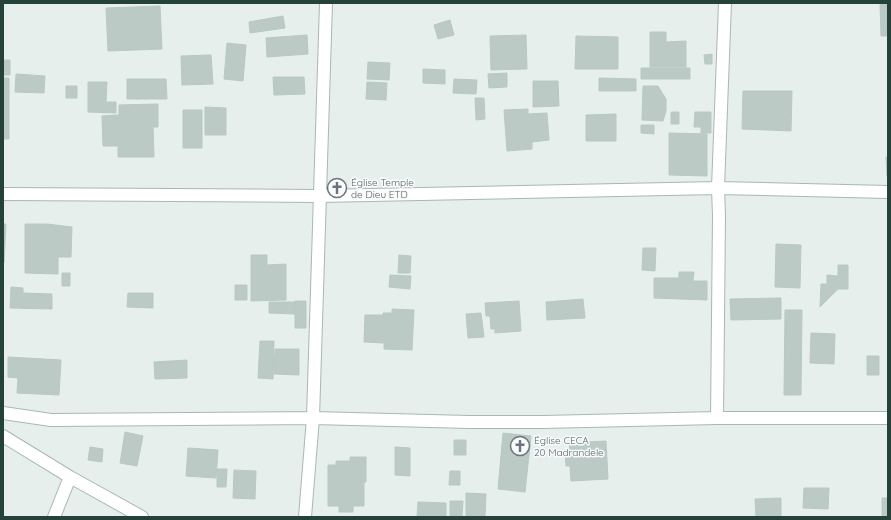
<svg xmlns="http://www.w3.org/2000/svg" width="891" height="520" font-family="Quicksand,sans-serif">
  <rect width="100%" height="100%" fill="#e6efeb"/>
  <path fill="#bbcac4" stroke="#b8c9c2" d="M 880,3 L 888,3 L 888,36 L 881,36 Z
    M 160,6 L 162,49 L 108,51 L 106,8 Z
    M 283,16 L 285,28 L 250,33 L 249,22 Z
    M 450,20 L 454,35 L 438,39 L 434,25 Z
    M 650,32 L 666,32 L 666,42 L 686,41 L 686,67 L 650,67 Z
    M 307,35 L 308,54 L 267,57 L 266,38 Z
    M 526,35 L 527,69 L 491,70 L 490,36 Z
    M 576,36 L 618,37 L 618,69 L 575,69 Z
    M 227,43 L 246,45 L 243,81 L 224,79 Z
    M 712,54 L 712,64 L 705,64 L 704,55 Z
    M 211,55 L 213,84 L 182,85 L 181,56 Z
    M 3,60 L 10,60 L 10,75 L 3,75 Z
    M 368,62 L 390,63 L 389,80 L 367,79 Z
    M 641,68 L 690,68 L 690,79 L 641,79 Z
    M 423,69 L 445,70 L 445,84 L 423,83 Z
    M 507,73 L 507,87 L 489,88 L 488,74 Z
    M 16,74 L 45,76 L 44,93 L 15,92 Z
    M 273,77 L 304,77 L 305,94 L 274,95 Z
    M 3,78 L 9,78 L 9,139 L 3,139 Z
    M 599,78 L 636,79 L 636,91 L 599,91 Z
    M 127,79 L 166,79 L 167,99 L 127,99 Z
    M 454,79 L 477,80 L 476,94 L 453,93 Z
    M 533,81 L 558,81 L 559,106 L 533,107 Z
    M 88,82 L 107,82 L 106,102 L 116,102 L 116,113 L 88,112 Z
    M 367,82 L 387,83 L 386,100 L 366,99 Z
    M 66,86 L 77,86 L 77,98 L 66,98 Z
    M 643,86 L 658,86 L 666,99 L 666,111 L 663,121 L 642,120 Z
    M 743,91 L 792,91 L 791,131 L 742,129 Z
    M 475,98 L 484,98 L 485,119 L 476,120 Z
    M 158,104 L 158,127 L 153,127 L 154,157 L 118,157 L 118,146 L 103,146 L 102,116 L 119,115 L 119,105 Z
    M 205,107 L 226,108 L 226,135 L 205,135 Z
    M 528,109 L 528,114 L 547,113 L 549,140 L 532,142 L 532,149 L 507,151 L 504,110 Z
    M 183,110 L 202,110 L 202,148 L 183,148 Z
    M 671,112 L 679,112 L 679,124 L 671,124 Z
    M 695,112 L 711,112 L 711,133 L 701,133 L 701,127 L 694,127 Z
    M 616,114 L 616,141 L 586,141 L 586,115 Z
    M 641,125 L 654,125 L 654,134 L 641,133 Z
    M 669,133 L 707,134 L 707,176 L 669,175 Z
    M 886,157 L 888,157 L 888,176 L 887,176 Z
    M 3,224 L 6,224 L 4,263 L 3,263 Z
    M 25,224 L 47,224 L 72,227 L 71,257 L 58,257 L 58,274 L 25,273 Z
    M 776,244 L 801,245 L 800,288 L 775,287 Z
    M 643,248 L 656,248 L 655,271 L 642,270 Z
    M 251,255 L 267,255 L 267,265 L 286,264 L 286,300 L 251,301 Z
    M 399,255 L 411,256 L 410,273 L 398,273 Z
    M 838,265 L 848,265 L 848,289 L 838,289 L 820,307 L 821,284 L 827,284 L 827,275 L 838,276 Z
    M 679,272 L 694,272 L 693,281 L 707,281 L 707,300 L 654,298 L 654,278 L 679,278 Z
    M 62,273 L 70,273 L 70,286 L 62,286 Z
    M 390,275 L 411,276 L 410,289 L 389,287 Z
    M 235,285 L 247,285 L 247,300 L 235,300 Z
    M 11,287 L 23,288 L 23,293 L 52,294 L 52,309 L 10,308 Z
    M 128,293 L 153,293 L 153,308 L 127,307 Z
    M 781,298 L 781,319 L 731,320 L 730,299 Z
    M 583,299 L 585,318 L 547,320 L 546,302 Z
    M 295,301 L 306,301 L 306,328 L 295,328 Z
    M 519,301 L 521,331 L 495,333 L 495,329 L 491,329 L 490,316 L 486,316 L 485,303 Z
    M 269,302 L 295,302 L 295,314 L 269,313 Z
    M 392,309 L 414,310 L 412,350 L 384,349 L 384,343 L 364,342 L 365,315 L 383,315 L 383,313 L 392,313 Z
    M 785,310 L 802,310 L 801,395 L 784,395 Z
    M 481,313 L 484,337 L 468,338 L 466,314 Z
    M 811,333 L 835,334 L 834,364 L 810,363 Z
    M 260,341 L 274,341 L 273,379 L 258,378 Z
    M 275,349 L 299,349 L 299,375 L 274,374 Z
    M 867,356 L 879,356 L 879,375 L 867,375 Z
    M 8,357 L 61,360 L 59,395 L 17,393 L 18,378 L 8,377 Z
    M 187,360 L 187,378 L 155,379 L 154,362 Z
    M 125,432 L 143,436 L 137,466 L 120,463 Z
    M 503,433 L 531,436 L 525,492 L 498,489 Z
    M 454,440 L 466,440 L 466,455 L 454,455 Z
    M 606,441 L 608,479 L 571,481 L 570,466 L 566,466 L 565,450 L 570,450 L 569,443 Z
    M 90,447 L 103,449 L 102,462 L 88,460 Z
    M 395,447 L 410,448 L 410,476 L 395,475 Z
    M 188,448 L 218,450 L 216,478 L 186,476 Z
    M 350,457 L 366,457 L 366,482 L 364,482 L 364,506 L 353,506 L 353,512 L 339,512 L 339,506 L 328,506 L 328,465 L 336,465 L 336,461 L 350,461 Z
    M 217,469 L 227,469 L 226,487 L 217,487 Z
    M 234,470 L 256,471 L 255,499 L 233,498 Z
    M 450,471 L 460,471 L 460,485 L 449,485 Z
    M 804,488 L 829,488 L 828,509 L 803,508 Z
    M 466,493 L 486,494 L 485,517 L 466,517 Z
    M 781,498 L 781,516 L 756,517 L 755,499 Z
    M 882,498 L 888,498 L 888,517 L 882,517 Z
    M 450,501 L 463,501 L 462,517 L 450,517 Z
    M 418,502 L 446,503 L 446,517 L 417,517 Z"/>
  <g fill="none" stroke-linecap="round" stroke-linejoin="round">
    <defs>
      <path id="minor" d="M 3,194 L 319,196 L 718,188 L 888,192
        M 3,413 L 51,420 L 313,418 L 469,422 L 543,422 L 717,418 L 888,418
        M 717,418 L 719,216 L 718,188 L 725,3
        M 3,436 L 70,477 L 142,517
        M 54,517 L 70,477
        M 305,517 L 313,418 L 326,3"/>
    </defs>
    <use href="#minor" stroke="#a8b8b2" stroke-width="14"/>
    <use href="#minor" stroke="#fff" stroke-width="12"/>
  </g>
  <defs>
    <symbol id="church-ring" viewBox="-11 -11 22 22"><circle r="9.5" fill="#f7fbf9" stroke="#6b7280" stroke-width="1.5"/><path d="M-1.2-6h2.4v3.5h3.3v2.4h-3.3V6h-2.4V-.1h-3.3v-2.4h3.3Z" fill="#6b7280"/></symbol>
  </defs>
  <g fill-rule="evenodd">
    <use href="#church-ring" x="326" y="177" width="22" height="22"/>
    <use href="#church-ring" x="509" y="435" width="22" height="22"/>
  </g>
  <g text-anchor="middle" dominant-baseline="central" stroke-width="3" stroke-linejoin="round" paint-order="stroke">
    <g font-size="10" fill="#5b616d" stroke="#f7fbf9" text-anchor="start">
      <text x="351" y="182">Église Temple<tspan x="351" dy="12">de Dieu ETD</tspan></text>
      <text x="534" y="440">Église CECA<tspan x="534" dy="12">20 Madrandele</tspan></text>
    </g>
  </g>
  <rect width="891" height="520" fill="none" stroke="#24423a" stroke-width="8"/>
</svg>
